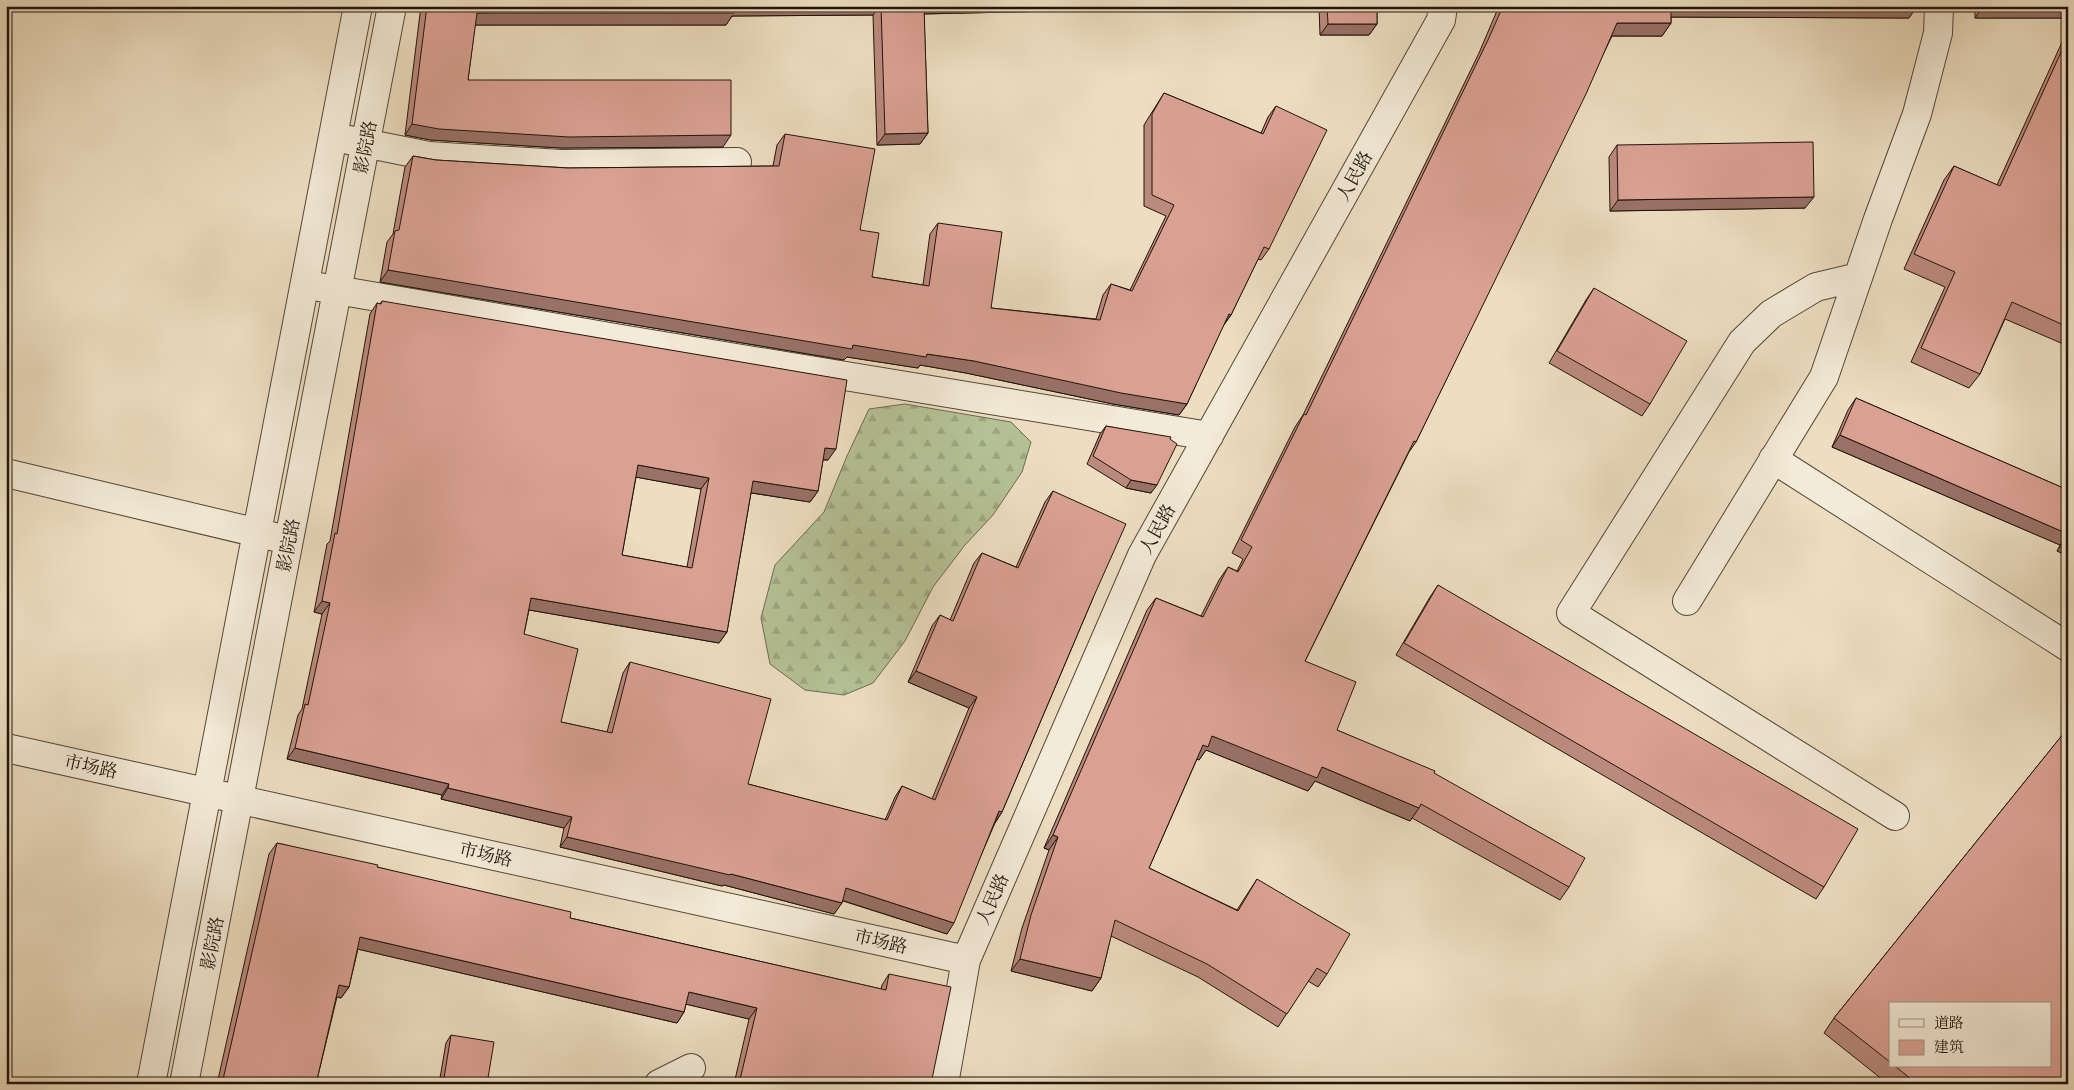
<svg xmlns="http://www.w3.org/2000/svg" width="2074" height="1090" font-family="'EB Garamond','Noto Serif SC',serif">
  <defs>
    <pattern id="forest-firs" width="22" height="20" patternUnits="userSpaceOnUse" patternTransform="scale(1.25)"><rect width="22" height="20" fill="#b5c296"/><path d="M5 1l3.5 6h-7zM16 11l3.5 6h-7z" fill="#9ba680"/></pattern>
  </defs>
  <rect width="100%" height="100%" fill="#eddec1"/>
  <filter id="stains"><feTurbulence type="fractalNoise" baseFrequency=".004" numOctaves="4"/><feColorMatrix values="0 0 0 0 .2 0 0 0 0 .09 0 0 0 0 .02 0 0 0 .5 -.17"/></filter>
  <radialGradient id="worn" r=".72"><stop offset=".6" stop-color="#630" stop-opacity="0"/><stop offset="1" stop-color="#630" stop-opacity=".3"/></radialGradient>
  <path fill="url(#forest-firs)" stroke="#6a6b50" d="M 905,404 L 1011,422 L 1031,442 L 1022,472 L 993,515 L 965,545 L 933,587 L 905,641 L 873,683 L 844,695 L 805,690 L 770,664 L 761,618 L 775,565 L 824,512 L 847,456 L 869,409 Z"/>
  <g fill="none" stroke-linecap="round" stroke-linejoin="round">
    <defs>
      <path id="minor" d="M 349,140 L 429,156 L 561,164 L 737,162
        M 1858,277 L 1816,287 L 1771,314 L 1742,342 L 1571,613 L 1895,816
        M 319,287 L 621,339 L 1209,436
        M 1773,459 L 2068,647
        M 6,473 L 275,537
        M 1687,601 L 1824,377 L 1878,219 L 1917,114 L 1938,33 L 1939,6
        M 6,748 L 966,960
        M 151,1084 L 358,6
        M 184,1084 L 392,6
        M 659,1084 L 691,1068
        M 944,1084 L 966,960 L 1142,555 L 1441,20 L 1443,6"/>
    </defs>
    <use href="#minor" stroke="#534638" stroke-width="30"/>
    <use href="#minor" stroke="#f3ead7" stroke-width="28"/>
  </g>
  <path fill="#bb8a7e" stroke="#20140b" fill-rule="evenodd" d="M 421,6 L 1059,6 L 1056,11 L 924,14 L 928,133 L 920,144 L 877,145 L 873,15 L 732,16 L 726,25 L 475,25 L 468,80 L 723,147 L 561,148 L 431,140 L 405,135 Z
    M 1319,6 L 1377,6 L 1377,24 L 1369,35 L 1320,35 Z
    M 1499,6 L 1917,6 L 1909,18 L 1671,17 L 1671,23 L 1662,36 L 1612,36 L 1416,442 L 1409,452 L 1305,661 L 1337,730 L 1434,773 L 1569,887 L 1560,900 L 1412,818 L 1410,821 L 1315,781 L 1308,791 L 1206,750 L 1199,760 L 1197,759 L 1149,868 L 1237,910 L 1257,879 L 1327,974 L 1318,987 L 1308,981 L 1278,1027 L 1198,977 L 1111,936 L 1101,978 L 1092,991 L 1011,971 L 1022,928 L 1049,850 L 1044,848 L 1147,610 L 1156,598 L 1201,616 L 1219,580 L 1228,567 L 1237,571 L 1243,559 L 1232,553 L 1295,427 L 1303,415 L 1479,53 Z
    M 1975,6 L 2068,6 L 2068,18 L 1975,18 Z
    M 2068,29 L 2068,346 L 2005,319 L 1980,374 L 1969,388 L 1911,362 L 1945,287 L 1904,269 L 1944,180 L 1954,166 L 1997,185 Z
    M 1164,93 L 1261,133 L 1268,117 L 1276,106 L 1269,249 L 1261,260 L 1258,259 L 1231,315 L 1223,326 L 1187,404 L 1179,415 L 1113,404 L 966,373 L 920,365 L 918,368 L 847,357 L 844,360 L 380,282 L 387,242 L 393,234 L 405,167 L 413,156 L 436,160 L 568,168 L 773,166 L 777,145 L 785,134 L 860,230 L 872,277 L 923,285 L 930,234 L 938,223 L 991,308 L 1096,319 L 1103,295 L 1111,284 L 1130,290 L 1166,216 L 1144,206 L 1144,125 Z
    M 1617,145 L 1805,208 L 1610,211 L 1609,157 Z
    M 1594,288 L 1650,404 L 1642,416 L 1549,363 L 1586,300 Z
    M 382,301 L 828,460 L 823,460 L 818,491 L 810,502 L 751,493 L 727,632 L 719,643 L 529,610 L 524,634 L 561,722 L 607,732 L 623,673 L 630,662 L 748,784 L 885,820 L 895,797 L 902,786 L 932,799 L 969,708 L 908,682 L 932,626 L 940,615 L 950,620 L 974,563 L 982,553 L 1016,567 L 1045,502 L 1053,491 L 1093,598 L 1002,812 L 995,823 L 947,934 L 843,901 L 834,914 L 724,885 L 722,886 L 560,847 L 564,828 L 441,799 L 442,795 L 287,759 L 298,715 L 302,709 L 322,614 L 314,612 L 327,544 L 330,541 L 370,314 L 377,303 L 380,304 ZM 636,477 L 701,489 L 687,567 L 622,555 Z
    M 1856,398 L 2068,490 L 2068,556 L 2057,551 L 2060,545 L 1832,447 L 1848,410 Z
    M 1106,426 L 1170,439 L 1151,493 L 1126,488 L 1087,464 L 1100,434 Z
    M 1438,585 L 1824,887 L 1816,899 L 1396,655 L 1430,597 Z
    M 2068,728 L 2068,1084 L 1888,1084 L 1824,1033 L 1834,1018 ZM 1890,1004 L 2050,1004 L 2050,1066 L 1890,1066 Z
    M 277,843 L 377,867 L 570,918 L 881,989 L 882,985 L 889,974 L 931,1084 L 734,1084 L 749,1019 L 686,1004 L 684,1012 L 677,1023 L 358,949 L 349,987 L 341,998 L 337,997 L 316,1084 L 217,1084 L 269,854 Z
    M 451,1035 L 487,1084 L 439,1084 L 446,1043 Z"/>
  <path fill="#997167" stroke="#20140b" d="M 734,6 L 879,6 L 873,15 L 732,16 L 726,25 L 469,25 L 477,13 Z
    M 922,6 L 1059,6 L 1056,11 L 916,14 Z
    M 1669,6 L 1917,6 L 1909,18 L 1662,17 Z
    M 1983,6 L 2068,6 L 2068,18 L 1975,18 Z
    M 1617,23 L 1671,23 L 1662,36 L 1608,36 Z
    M 1328,24 L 1377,24 L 1369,35 L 1320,35 Z
    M 412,124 L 731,135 L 723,147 L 561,148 L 431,140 L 405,135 Z
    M 928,133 L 920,144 L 877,145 L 885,134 Z
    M 1814,197 L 1805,208 L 1610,211 L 1618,200 Z
    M 388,270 L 853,345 L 927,354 L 974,361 L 1187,404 L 1179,415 L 1113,404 L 966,373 L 920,365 L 918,368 L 847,357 L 844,360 L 380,282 Z
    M 1229,314 L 1231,315 L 1223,326 Z
    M 1840,435 L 2068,534 L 2060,545 L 1832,447 Z
    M 825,448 L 836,449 L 828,460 L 817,459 Z
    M 638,465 L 709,478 L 701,489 L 630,476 Z
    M 1131,480 L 1157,485 L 1151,493 L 1126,488 Z
    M 753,481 L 818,491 L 810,502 L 746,492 Z
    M 2065,540 L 2068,541 L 2068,556 L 2057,551 Z
    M 531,598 L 727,632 L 719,643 L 524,609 Z
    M 322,601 L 330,603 L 322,614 L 314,612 Z
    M 916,671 L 977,697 L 969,708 L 908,682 Z
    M 1212,736 L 1322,767 L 1419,808 L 1410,821 L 1315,781 L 1308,791 L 1206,750 L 1199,760 L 1194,758 L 1203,745 Z
    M 295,748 L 449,784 L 442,795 L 287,759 Z
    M 448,788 L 572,817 L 564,828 L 441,799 Z
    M 999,811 L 1002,812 L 995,823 Z
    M 1053,835 L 1058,837 L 1049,850 L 1044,848 Z
    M 567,837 L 731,874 L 842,903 L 834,914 L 724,885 L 722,886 L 560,847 Z
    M 846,888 L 954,923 L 947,934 L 838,899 Z
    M 360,937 L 684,1012 L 677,1023 L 353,948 Z
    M 1020,959 L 1101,978 L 1092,991 L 1011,971 Z
    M 339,985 L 349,987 L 341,998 L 332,996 Z
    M 689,992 L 757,1008 L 749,1019 L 681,1003 Z"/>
  <path fill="#daa193" stroke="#20140b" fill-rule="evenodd" d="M 427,6 L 734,6 L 734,13 L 477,13 L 468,80 L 731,80 L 731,135 L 569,137 L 439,129 L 412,124 Z
    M 881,6 L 924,6 L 928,133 L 885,134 Z
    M 1327,6 L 1377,6 L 1377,24 L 1328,24 Z
    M 1503,6 L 1671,6 L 1671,23 L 1617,23 L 1586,94 L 1416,442 L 1414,441 L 1305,661 L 1356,682 L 1337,730 L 1435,771 L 1434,773 L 1585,858 L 1569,887 L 1421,804 L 1419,808 L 1322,767 L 1317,778 L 1212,736 L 1208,747 L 1203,745 L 1149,868 L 1238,911 L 1257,879 L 1350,934 L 1327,974 L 1317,968 L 1287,1014 L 1207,964 L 1115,920 L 1101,978 L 1020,959 L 1031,915 L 1058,837 L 1053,835 L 1156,598 L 1203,617 L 1228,567 L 1238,572 L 1252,547 L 1241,540 L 1304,414 L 1306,415 L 1488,40 Z
    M 2068,37 L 2068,327 L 2012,302 L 1980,374 L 1921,348 L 1955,272 L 1914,254 L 1954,166 L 2000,186 Z
    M 1164,93 L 1263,134 L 1276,106 L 1327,130 L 1269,249 L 1264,247 L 1231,315 L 1229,314 L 1187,404 L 1121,393 L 974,361 L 927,354 L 926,357 L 853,345 L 852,349 L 388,270 L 395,231 L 399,230 L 413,156 L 436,160 L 568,168 L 779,166 L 785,134 L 875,149 L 860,230 L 879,233 L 872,277 L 929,286 L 938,223 L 1002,232 L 991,308 L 1100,320 L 1111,284 L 1132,291 L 1174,205 L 1152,195 L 1152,114 Z
    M 1813,142 L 1814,197 L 1618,200 L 1617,145 Z
    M 1594,288 L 1687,341 L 1650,404 L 1557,351 Z
    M 382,301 L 847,380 L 836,449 L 825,448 L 818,491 L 753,481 L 727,632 L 531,598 L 524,634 L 578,649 L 561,722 L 612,733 L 630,662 L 771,699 L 748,784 L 887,820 L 902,786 L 935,800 L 977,697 L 916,671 L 940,615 L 953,621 L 982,553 L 1018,568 L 1053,491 L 1126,524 L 1093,598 L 1002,812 L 999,811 L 954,923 L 846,888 L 842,903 L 731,874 L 730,875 L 567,837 L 572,817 L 448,788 L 449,784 L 295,748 L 305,704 L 308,705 L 330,603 L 322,601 L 335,533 L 337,534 L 377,303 L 381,304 ZM 638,465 L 709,478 L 692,568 L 622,555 Z
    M 1856,398 L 2068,490 L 2068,534 L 1840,435 Z
    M 1106,426 L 1171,437 L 1170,439 L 1177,444 L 1157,485 L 1131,480 L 1093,456 Z
    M 2068,534 L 2068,541 L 2065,540 Z
    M 1438,585 L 1858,829 L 1824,887 L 1404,643 Z
    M 2068,728 L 2068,1084 L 1917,1084 L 1895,1066 L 2050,1066 L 2050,1004 L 1890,1004 L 1890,1062 L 1834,1018 Z
    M 277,843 L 378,865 L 377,867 L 571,912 L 570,918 L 886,990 L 889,974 L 951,987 L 931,1084 L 739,1084 L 757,1008 L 689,992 L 684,1012 L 360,937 L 349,987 L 339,985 L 316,1084 L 222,1084 Z
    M 451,1035 L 494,1042 L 487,1084 L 443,1084 Z
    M 391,1081 L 406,1084 L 390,1084 Z"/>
  <g text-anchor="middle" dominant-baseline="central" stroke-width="5" stroke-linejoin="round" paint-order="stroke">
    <g font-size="18" fill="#20140b" stroke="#f3ead7">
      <text transform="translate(365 147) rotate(-79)">影院路</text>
      <text transform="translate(1354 176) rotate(-61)">人民路</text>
      <text transform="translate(1157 529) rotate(-61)">人民路</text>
      <text transform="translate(288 545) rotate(-79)">影院路</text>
      <text transform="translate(91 766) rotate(12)">市场路</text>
      <text transform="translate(486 854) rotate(13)">市场路</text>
      <text transform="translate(992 899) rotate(-66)">人民路</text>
      <text transform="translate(881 941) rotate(13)">市场路</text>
      <text transform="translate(212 943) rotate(-79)">影院路</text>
    </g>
  </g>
  <rect width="2074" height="1090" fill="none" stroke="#eddec1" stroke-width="25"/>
  <rect x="8" y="8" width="2059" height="1075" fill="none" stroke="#20140b" stroke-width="2.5"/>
  <rect x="12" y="12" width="2049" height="1065" fill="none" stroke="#20140b"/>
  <rect x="1889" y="1002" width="162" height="65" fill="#f3ead7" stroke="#9f9485"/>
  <rect x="1899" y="1019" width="25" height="8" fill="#f3ead7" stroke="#9f9485"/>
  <text x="1934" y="1028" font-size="15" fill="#20140b">道路</text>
  <rect x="1899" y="1040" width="25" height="15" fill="#daa193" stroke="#9f9485"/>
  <text x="1934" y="1052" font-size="15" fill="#20140b">建筑</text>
  <rect width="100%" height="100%" filter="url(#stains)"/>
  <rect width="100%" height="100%" fill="url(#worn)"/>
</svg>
